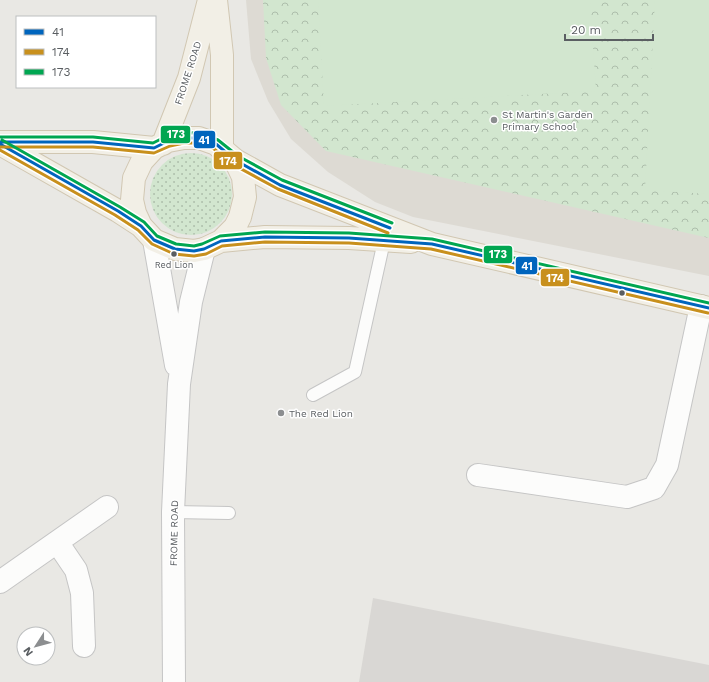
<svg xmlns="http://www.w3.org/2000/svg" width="709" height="682" font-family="'Work Sans',sans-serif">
  <defs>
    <pattern id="grass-dots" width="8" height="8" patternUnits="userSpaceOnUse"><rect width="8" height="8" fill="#d2e6cf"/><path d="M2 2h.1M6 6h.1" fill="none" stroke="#adbeab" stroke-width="1.8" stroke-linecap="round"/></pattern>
    <pattern id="park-crowns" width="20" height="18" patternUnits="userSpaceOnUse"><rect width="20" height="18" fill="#d2e6cf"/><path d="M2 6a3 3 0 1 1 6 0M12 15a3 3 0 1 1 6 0" fill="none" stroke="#adbeab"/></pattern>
  </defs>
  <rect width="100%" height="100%" fill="#e9e8e4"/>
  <path fill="#d9d7d4" d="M 373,598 L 709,665 L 709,682 L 359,682 Z"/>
  <path fill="#dddad3" d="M 246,0 L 709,0 L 709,276 L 413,217 L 375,202 L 328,172 L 291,139 L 268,101 L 251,59 Z"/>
  <path fill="url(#grass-dots)" d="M150 194a41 41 0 1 1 82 0a41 41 0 1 1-82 0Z"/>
  <path fill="url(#park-crowns)" d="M 263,0 L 709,0 L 709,238 L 326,151 L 281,105 L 266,58 Z"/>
  <path fill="#d2e6cf" d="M 318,0 L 590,0 L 596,91 L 324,106 Z
    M 655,0 L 709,0 L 709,194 L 645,190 Z"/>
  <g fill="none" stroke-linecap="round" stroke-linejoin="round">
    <defs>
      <path id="service" d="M 313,395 L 355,372 L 384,241
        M 173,512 L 229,513"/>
      <path id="minor" d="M 478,475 L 627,497 L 654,488 L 667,465 L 701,306
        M 57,542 L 76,570 L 82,593 L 84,646
        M 0,582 L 107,507"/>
      <path id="tertiary" d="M 154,240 L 176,365
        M 174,682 L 173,512 L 179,384 L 191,302 L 204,249"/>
      <path id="primary" d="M 216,0 L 222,55 L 222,150
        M 0,142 L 93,142 L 154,148
        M 0,144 L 118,211 L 141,226 L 154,240 L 175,249 L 194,251 L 204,249 L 221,241 L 235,227 L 240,217 L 245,197 L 243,177 L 235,160
        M 163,144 L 189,78 L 209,0
        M 141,226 L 135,213 L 132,200 L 134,178 L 142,161 L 154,148 L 168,141 L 184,138 L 199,138 L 216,144 L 235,160 L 280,185 L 432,244 L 709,308
        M 221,241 L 265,237 L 349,238 L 411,242"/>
    </defs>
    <use href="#service" stroke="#c5c5c5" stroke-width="14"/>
    <use href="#minor" stroke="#c5c5c5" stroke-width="24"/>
    <use href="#tertiary" stroke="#c5c5c5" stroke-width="24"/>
    <use href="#primary" stroke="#d1c7b2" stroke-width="24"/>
    <use href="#service" stroke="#fcfcfb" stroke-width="12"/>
    <use href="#minor" stroke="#fcfcfb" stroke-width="22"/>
    <use href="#tertiary" stroke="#fcfcfb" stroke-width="22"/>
    <use href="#primary" stroke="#f2efe6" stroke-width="22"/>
    <defs>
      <path id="bus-1" d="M 0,142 L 93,142 L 154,148 L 168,141 L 184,138 L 199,138 L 216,144 L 235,160 L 280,185 L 390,228
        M 0,144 L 118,211 L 141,226 L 154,240 L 175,249 L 194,251 L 204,249 L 221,241 L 265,237 L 349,238 L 432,244 L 709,308"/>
      <path id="bus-2" d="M 0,147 L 93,147 L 154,153 L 170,146 L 184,143 L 198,143 L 213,148 L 232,164 L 278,189 L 388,233
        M 0,150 L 115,215 L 138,230 L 152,244 L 174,254 L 194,256 L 206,254 L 222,246 L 265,242 L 349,243 L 431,249 L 708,313"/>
      <path id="bus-3" d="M 0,137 L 93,137 L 153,143 L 167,136 L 184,133 L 200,133 L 218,140 L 238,156 L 282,180 L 392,223
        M 2,140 L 120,207 L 144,222 L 157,236 L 176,244 L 194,246 L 202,244 L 220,236 L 265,232 L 349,233 L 432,239 L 709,303"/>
    </defs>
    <use href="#bus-1" stroke="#fff" stroke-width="6"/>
    <use href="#bus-2" stroke="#fff" stroke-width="6"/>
    <use href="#bus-3" stroke="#fff" stroke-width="6"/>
    <use href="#bus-1" stroke="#0065bd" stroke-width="3"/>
    <use href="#bus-2" stroke="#c8901d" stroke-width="3"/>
    <use href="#bus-3" stroke="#00a651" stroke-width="3"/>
  </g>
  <g fill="#8c8e90" stroke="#fff" stroke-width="1.5">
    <circle cx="494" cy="120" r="4"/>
    <circle cx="281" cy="413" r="4"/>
  </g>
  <g fill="#5a5e62" stroke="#fff" stroke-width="1.5">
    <circle cx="174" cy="254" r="3.5"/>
    <circle cx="622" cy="293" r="3.5"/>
  </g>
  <g text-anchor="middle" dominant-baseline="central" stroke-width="3" stroke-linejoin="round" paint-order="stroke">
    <g font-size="9" fill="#5a5e62" stroke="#fff">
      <text x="174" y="265">Red Lion</text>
    </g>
    <g font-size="10" fill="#5a5e62" stroke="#fff">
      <text transform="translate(188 73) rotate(-72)">FROME ROAD</text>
      <text transform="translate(174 533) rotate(-89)">FROME ROAD</text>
    </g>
    <g font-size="10" fill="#5a5e62" stroke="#fff" text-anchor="start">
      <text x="502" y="114">St Martin's Garden<tspan x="502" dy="12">Primary School</tspan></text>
      <text x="289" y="413">The Red Lion</text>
    </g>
  </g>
  <g stroke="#fff" stroke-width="1.5">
    <rect x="160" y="125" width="31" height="19" rx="4" fill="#00a651"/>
    <rect x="193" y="130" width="23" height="19" rx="4" fill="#0065bd"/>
    <rect x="213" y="151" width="30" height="19" rx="4" fill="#c8901d"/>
    <rect x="483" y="245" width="30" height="19" rx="4" fill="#00a651"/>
    <rect x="515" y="256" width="23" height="19" rx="4" fill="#0065bd"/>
    <rect x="540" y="268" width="30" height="19" rx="4" fill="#c8901d"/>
  </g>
  <g font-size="11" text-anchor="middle" font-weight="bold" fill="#fff">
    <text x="176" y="138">173</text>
    <text x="204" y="144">41</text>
    <text x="228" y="165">174</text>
    <text x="498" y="258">173</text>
    <text x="527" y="270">41</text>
    <text x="555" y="282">174</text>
  </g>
  <rect x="16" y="16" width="140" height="72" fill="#ffffff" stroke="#bdbfc0"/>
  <rect x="24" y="29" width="20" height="6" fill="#0065bd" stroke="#bdbfc0"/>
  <text x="52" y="36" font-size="12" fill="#5a5e62">41</text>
  <rect x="24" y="49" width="20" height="6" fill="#c8901d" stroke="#bdbfc0"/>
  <text x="52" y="56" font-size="12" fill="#5a5e62">174</text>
  <rect x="24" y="69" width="20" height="6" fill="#00a651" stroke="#bdbfc0"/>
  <text x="52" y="76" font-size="12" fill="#5a5e62">173</text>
  <g transform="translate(36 646) rotate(234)"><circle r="19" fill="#ffffff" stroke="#bdbfc0"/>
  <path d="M0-3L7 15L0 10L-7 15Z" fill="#8c8e90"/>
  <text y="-6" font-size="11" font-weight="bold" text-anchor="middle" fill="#5a5e62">N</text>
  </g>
  <path d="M565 34v6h88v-6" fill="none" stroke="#5a5e62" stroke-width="2"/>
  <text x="571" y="34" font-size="12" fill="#5a5e62" stroke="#ffffff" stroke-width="3" paint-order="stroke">20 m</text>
</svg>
